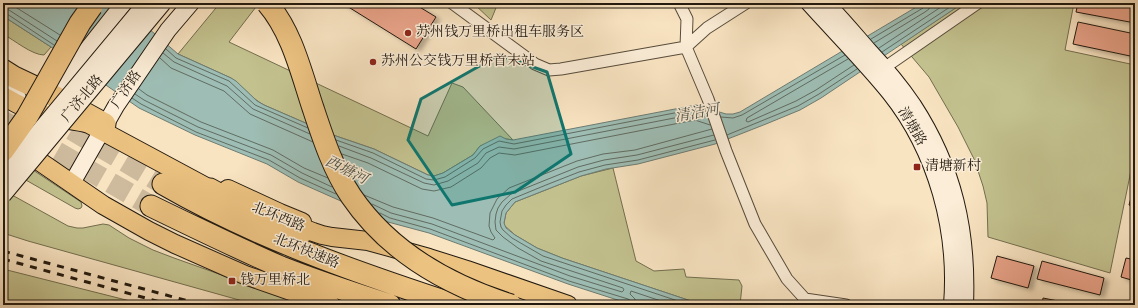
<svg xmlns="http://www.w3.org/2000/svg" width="1138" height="308" font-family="'Sorts Mill Goudy','Noto Serif SC',serif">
  <defs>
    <filter id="shadow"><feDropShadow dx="4.5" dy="2.5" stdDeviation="2" flood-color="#0004"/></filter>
  </defs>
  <rect width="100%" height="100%" fill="#f9e4c2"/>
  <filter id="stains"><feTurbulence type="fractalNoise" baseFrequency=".005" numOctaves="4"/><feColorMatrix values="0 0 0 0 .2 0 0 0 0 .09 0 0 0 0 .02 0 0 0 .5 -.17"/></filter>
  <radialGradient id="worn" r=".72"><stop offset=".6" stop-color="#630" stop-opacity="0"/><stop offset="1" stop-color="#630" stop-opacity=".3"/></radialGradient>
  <path fill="#c3c28f" stroke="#726e4f" d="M 220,3 L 259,3 L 229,42 L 428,136 L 452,83 L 463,87 L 513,140 L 506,139 L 480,146 L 473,155 L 443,173 L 434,176 L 428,175 L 374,149 L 333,135 L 264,105 C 251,98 243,86 231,78 L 178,54 Z
    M 473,3 L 498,3 L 491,20 Z
    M 963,3 L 1074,3 L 1065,50 L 1135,65 L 1135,151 L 1110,273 L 988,237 L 987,203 L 983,186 L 974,159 L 958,127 L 929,77 L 901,44 Z
    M 3,16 L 51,47 L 44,55 C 32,55 14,40 3,34 Z
    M 3,150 L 81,202 L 82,206 L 81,208 L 78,209 L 75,208 L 3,167 Z
    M 613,168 L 636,261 L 654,271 L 684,269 L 686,277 L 739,280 L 742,286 L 740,305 L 703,305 L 562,258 L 537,248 L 515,235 L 504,225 L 504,223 L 506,213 L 515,202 L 581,176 Z
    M 3,190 L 68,226 L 77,228 L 83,228 L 103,224 L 109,225 L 129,238 L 153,250 L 174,258 L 247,284 L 311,305 L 257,305 L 28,241 L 3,233 Z
    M 3,269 L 142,304 L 145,305 L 3,305 Z"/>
  <path fill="#9ebeb5" stroke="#6c7c73" d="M 3,3 L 119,3 L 178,54 L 231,78 L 236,81 L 257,101 L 264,105 L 333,135 L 374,149 L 428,175 L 434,176 L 443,173 L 473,155 L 480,146 L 500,136 L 506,139 L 513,140 L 696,105 L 726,114 L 733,114 L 740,112 L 923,3 L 963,3 L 821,98 L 800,110 L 766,124 L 715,144 L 638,164 L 606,169 L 581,176 L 515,202 L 506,213 L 504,223 L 506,228 L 515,235 L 537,248 L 562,258 L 703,305 L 633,305 L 568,284 L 429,233 L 388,222 L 298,182 L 267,164 L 195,135 L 139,108 L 51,47 L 3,16 Z"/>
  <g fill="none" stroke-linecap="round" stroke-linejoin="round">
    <path stroke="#606c62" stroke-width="1" d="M 9,3 L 60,35
      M 3,8 L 9,10 L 57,41
      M 3,13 L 7,14 L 54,45
      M 871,39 L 923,8 L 924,6 L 925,3
      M 874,43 L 925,12 L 929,9 L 930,3
      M 879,48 L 947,3
      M 166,49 L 176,58 L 229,81 L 255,105 L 308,128
      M 882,52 L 956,3
      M 163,53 L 174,62 L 227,86 L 253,109 L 310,134
      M 160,58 L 171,68 L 224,91 L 250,114 L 313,142
      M 848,59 L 747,118 L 746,121 L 748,122 L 796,101 L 816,90 L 854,65
      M 139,89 L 147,95 L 201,122 L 273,150 L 304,168 L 328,178
      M 135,94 L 144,100 L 198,127 L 271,155 L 302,173 L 332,187
      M 132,98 L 141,104 L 196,132 L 269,160 L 300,178 L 336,194
      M 721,117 L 733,118 L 742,115 L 845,55
      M 727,135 L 798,106 L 819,94 L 857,69
      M 336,140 L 373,153 L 426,179 L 434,180 L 445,177 L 475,158 L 483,149 L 499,141 L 514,144 L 695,109 L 706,112
      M 339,146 L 371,158 L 424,183 L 434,185 L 448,181 L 478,163 L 486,153 L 499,147 L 514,149 L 695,114 L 708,118
      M 342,154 L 368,163 L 422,189 L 434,191 L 451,187 L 481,168 L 490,158 L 499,153 L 515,155 L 695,120 L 710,125
      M 364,195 L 393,207 L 433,218 L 493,240 L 495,238 L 491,232 L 489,226 L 490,213 L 497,199 L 509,188 L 577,161 L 603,154 L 635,150 L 712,129
      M 372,204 L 391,213 L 432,224 L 570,276 L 622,292 L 624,290 L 623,288 L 541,261 L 518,248 L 503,237 L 496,230 L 495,222 L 496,214 L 498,208 L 502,202 L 511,194 L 578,167 L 604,160 L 637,155 L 714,135
      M 380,213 L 390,218 L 430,229 L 569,281 L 628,299 L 631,301 L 631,305
      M 636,305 L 635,299 L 630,294 L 631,291 L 673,305
      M 690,305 L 543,256 L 512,238 L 503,230 L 501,227 L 500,222 L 502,211 L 506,205 L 512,199 L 546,185 L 579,172 L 605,165 L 638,160 L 715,140"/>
  </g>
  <path fill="#e9a389" stroke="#21190f" filter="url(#shadow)" d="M 342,3 L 413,3 L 436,17 L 416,49 Z
    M 1078,3 L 1135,3 L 1135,23 L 1076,12 Z
    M 1078,22 L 1135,34 L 1135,57 L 1073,44 Z
    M 1134,187 L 1135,187 L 1135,207 L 1129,205 Z
    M 997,256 L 1034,266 L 1028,288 L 991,278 Z
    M 1126,258 L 1135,260 L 1135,281 L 1121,277 Z
    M 1042,261 L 1104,278 L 1100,295 L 1037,279 Z
    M 1043,298 L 1063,302 L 1062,305 L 1042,305 Z"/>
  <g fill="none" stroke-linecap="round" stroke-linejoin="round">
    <path stroke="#cebb9e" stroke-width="21" stroke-dasharray="21 10" stroke-linecap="butt" d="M 45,114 L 163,184
      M 3,121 L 151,206"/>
    <defs>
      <path id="street" d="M 452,3 L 535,64 L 549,70 L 561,69 L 686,47 L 707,28 L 746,3
        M 679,3 L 687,19 L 686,47 L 708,99 L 726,151 L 755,224 L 787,279 L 805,299 L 846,305
        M 884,68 L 978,3
        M 3,85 L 20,96"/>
      <path id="secondary" d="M 809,3 C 836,33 865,62 890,93 C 937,152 958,231 952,305
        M 826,3 C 841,18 855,35 869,51 C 885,68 900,86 913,105 C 954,168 968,231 965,305
        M 45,103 L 124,3
        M 72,183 L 116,106 L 168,30 L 191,3"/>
      <path id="primary" d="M 3,96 C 18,105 35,113 52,117 C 64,120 77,120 89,124 L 210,189 L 223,195
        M 20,148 L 103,205 L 149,231 L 175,244 L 245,275 L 331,305
        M 228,189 L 280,213 L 302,222
        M 287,222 L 313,232 L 322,235 L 332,237 L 368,241 L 429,258 L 467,270 L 568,305"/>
      <path id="highway" d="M 3,70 L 14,77 L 52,95 L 105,124
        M 163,184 C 255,237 355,272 456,305
        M 210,189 L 246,209 L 300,235
        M 151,206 C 194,227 237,248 281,267 C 316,281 353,293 390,305"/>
    </defs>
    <use href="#street" stroke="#574c3c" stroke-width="13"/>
    <use href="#secondary" stroke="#21190f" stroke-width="18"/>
    <use href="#primary" stroke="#21190f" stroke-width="20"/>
    <use href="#highway" stroke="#21190f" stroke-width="23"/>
    <use href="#street" stroke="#fbedd7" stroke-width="11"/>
    <use href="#secondary" stroke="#fbedd7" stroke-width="16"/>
    <use href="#primary" stroke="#ecc281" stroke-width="18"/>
    <use href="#highway" stroke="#ecc281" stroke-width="21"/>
    <path stroke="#21190f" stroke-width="3" stroke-dasharray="7 7" stroke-linecap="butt" d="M 3,251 L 203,305
      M 3,259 L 171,305"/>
    <defs>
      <path id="secondary-bridge" d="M 3,175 L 146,3
        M 3,195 L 163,3"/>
      <path id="highway-bridge" d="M 267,3 C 292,32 301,72 313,108 C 323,138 333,169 351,196 C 389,252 448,285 511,305
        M 3,151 L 27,117 L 80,23 L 92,6"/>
    </defs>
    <use href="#secondary-bridge" stroke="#21190f" stroke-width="18" stroke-linecap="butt"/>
    <use href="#highway-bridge" stroke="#21190f" stroke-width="23" stroke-linecap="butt"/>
    <use href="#secondary-bridge" stroke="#fbedd7" stroke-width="16"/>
    <use href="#highway-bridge" stroke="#ecc281" stroke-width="21"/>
  </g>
  <path fill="#0f766e" fill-opacity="0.2" stroke="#0f766e" stroke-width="3" stroke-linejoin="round" d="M 499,55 L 547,72 L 571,154 L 515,192 L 452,205 L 408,140 L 421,99 Z"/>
  <g fill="#8f2418" stroke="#fbedd7" stroke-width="1.5">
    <circle cx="408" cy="33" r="4"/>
    <circle cx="373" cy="62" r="4"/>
    <rect x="913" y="163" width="8" height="8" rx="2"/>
    <rect x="228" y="277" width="8" height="8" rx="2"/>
  </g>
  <g text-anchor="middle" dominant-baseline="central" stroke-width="3" stroke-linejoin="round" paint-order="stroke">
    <g font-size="14" fill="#21190f" stroke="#fbedd7" text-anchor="start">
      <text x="416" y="33">苏州钱万里桥出租车服务区</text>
      <text x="381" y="62">苏州公交钱万里桥首末站</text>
      <text x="925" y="167">清塘新村</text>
      <text x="240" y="281">钱万里桥北</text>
    </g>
    <g font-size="14" fill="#21190f" stroke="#fbedd7">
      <text transform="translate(127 90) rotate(-56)">广济路</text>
      <text transform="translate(83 99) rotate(-50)">广济北路</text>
      <text transform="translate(911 127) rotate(60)">清塘路</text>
      <text transform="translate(278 218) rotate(22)">北环西路</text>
      <text transform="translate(306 252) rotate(22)">北环快速路</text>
    </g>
    <g font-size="15" font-style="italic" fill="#4d5349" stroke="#fbedd7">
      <text transform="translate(697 114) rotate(-10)">清洁河</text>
      <text transform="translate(346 171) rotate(26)">西塘河</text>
    </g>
  </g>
  <rect width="1138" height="308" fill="none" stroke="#f9e4c2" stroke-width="16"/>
  <rect x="4" y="4" width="1130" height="300" fill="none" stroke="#21190f" stroke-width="2"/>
  <rect x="8" y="8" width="1122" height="292" fill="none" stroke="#21190f"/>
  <rect width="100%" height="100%" filter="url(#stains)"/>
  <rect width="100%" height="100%" fill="url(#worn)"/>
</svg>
